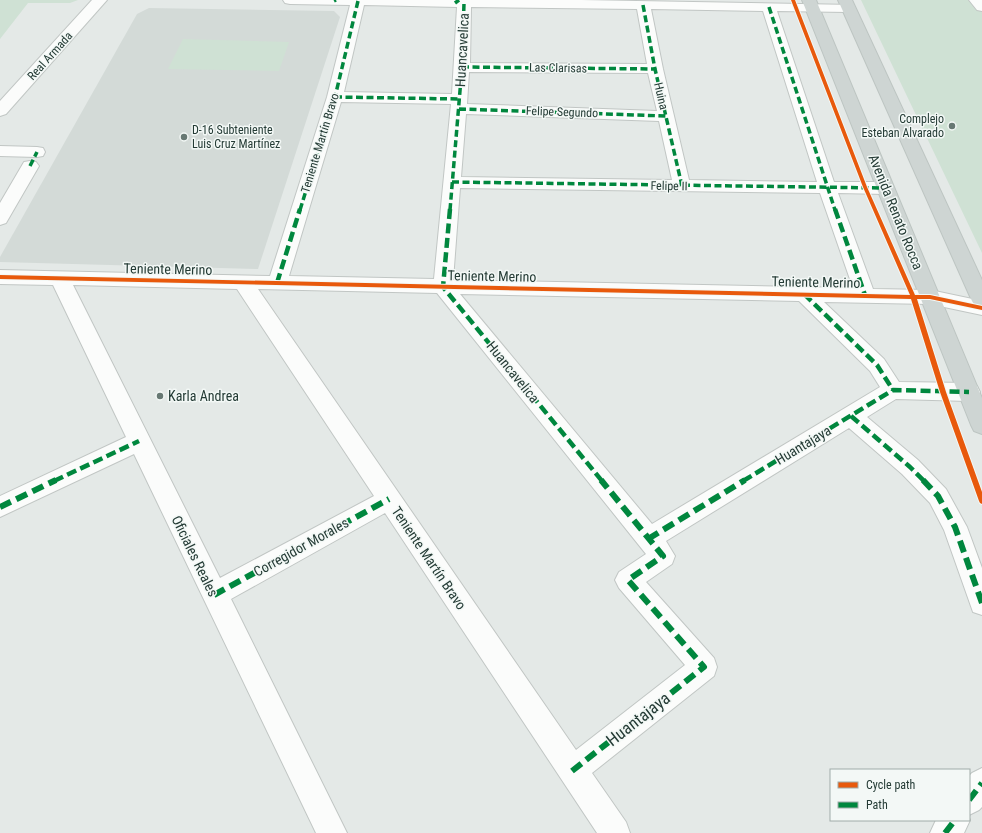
<svg xmlns="http://www.w3.org/2000/svg" width="982" height="833" font-family="'Roboto Condensed',sans-serif">
  <rect width="100%" height="100%" fill="#e4e9e7"/>
  <path fill="#d3dad7" d="M 149,8 L 334,11 L 340,17 L 258,269 L 0,262 L 0,257 L 137,14 Z"/>
  <path fill="#cfe1d4" d="M 0,0 L 78,0 L 70,3 L 28,3 L 0,39 Z
    M 861,0 L 982,0 L 982,253 Z
    M 183,39 L 289,42 L 279,71 L 168,69 Z"/>
  <g fill="none" stroke-linecap="round" stroke-linejoin="round">
    <defs>
      <path id="minor" d="M 92,0 L 107,0 L 6,114 L 0,116 L 0,101 Z
        M 283,0 L 581,0 L 853,5 L 855,8 L 853,11 L 848,12 L 777,11 L 834,182 L 885,182 L 891,184 L 894,188 L 891,192 L 885,194 L 838,193 L 873,289 L 930,290 L 982,301 L 982,315 L 930,304 L 824,302 L 884,359 L 899,382 L 969,383 L 977,386 L 980,392 L 977,398 L 969,401 L 896,399 L 867,417 L 918,460 L 946,489 L 967,527 L 982,568 L 982,615 L 973,612 L 944,530 L 930,503 L 902,474 L 849,428 L 666,541 L 675,556 L 672,564 L 646,582 L 714,658 L 717,667 L 714,676 L 592,773 L 626,822 L 630,833 L 597,833 L 385,513 L 231,599 L 347,833 L 316,833 L 134,454 L 0,517 L 0,496 L 126,437 L 53,285 L 0,284 L 0,270 L 270,276 L 327,97 L 350,5 L 290,4 L 285,3 ZM 364,5 L 457,7 L 452,94 L 344,92 ZM 471,7 L 637,9 L 647,64 L 470,63 ZM 651,9 L 763,11 L 817,182 L 689,180 L 663,69 ZM 469,72 L 648,73 L 657,111 L 467,104 ZM 341,102 L 451,104 L 434,279 L 289,276 ZM 466,114 L 659,121 L 672,180 L 461,177 ZM 460,188 L 820,193 L 853,288 L 453,280 ZM 73,285 L 237,289 L 374,496 L 220,578 ZM 258,289 L 437,293 L 646,554 L 619,572 L 615,580 L 619,588 L 685,665 L 576,750 ZM 460,294 L 799,301 L 870,371 L 880,387 L 652,524 Z
        M 969,0 L 982,0 L 982,11 L 977,10 Z
        M 0,146 L 37,147 L 43,148 L 45,152 L 43,156 L 37,157 L 0,156 Z
        M 30,161 L 36,162 L 39,166 L 6,223 L 0,225 L 0,203 L 24,162 Z
        M 982,768 L 982,807 L 979,810 L 969,815 L 969,776 L 972,773 Z
        M 969,818 L 970,820 L 964,833 L 930,833 L 936,820 L 969,820 Z"/>
      <path id="major" d="M 802,0 L 816,0 L 982,398 L 982,434 L 974,431 L 971,425 Z
        M 838,0 L 852,0 L 982,280 L 982,308 L 975,306 L 972,301 Z"/>
    </defs>
    <use href="#minor" stroke="#c1c6c4" stroke-width="2"/>
    <use href="#major" stroke="#bdc5c2" stroke-width="2"/>
    <use href="#minor" fill="#fbfcfb" fill-rule="evenodd"/>
    <use href="#major" fill="#ced5d3" fill-rule="evenodd"/>
    <path stroke="#00873e" stroke-width="3.5" stroke-dasharray="7 3.5" stroke-linecap="butt" d="M 334,1 L 336,0
      M 455,3 L 459,0
      M 643,5 L 655,69 L 682,186
      M 769,7 L 835,210
      M 462,67 L 655,69
      M 335,97 L 459,99
      M 459,109 L 666,116
      M 30,166 L 37,152
      M 452,182 L 885,188
      M 300,210 L 335,97 L 358,1
      M 450,210 L 462,67 L 464,3"/>
    <path stroke="#00873e" stroke-width="4.5" stroke-dasharray="10 4.5" stroke-linecap="butt" d="M 450,209 L 443,287 L 602,481
      M 835,209 L 865,295
      M 277,283 L 300,209
      M 804,294 L 877,365 L 893,390
      M 851,416 L 910,467 L 924,481
      M 54,481 L 139,441
      M 743,481 L 893,390 L 969,392"/>
    <path stroke="#00873e" stroke-width="6" stroke-dasharray="12 6" stroke-linecap="butt" d="M 923,480 L 938,496 L 955,527 L 982,603
      M 0,507 L 56,480
      M 648,539 L 745,480
      M 214,595 L 389,499
      M 572,771 L 704,667 L 628,580 L 663,556 L 601,480
      M 969,800 L 982,783
      M 945,833 L 955,820"/>
    <defs>
      <path id="cycleway" d="M 791,0 L 795,0 L 867,187 L 915,295 L 930,295 L 982,306 L 982,310 L 930,299 L 917,299 L 946,392 L 982,492 L 982,504 L 980,503 L 979,501 L 940,392 L 911,299 L 0,279 L 0,275 L 910,295 L 863,187 Z"/>
    </defs>
    <use href="#cycleway" stroke="#f3f8f6" stroke-width="2"/>
    <use href="#cycleway" fill="#e8590c" fill-rule="evenodd"/>
  </g>
  <g fill="#677873" stroke="#f3f8f6" stroke-width="1.5">
    <circle cx="952" cy="126" r="4"/>
    <circle cx="184" cy="137" r="4"/>
    <circle cx="160" cy="396" r="4"/>
  </g>
  <g text-anchor="middle" dominant-baseline="central" stroke-width="3" stroke-linejoin="round" paint-order="stroke">
    <g font-size="12" fill="#243b35" stroke="#f3f8f6">
      <text transform="translate(50 56) rotate(-48)">Real Armada</text>
      <text transform="translate(558 68) rotate(1)">Las Clarisas</text>
      <text transform="translate(661 96) rotate(77)">Huina</text>
      <text transform="translate(562 112) rotate(2)">Felipe Segundo</text>
      <text transform="translate(320 143) rotate(-73)">Teniente Martín Bravo</text>
      <text transform="translate(669 186) rotate(1)">Felipe II</text>
    </g>
    <g font-size="12" fill="#243b35" stroke="#f3f8f6" text-anchor="end">
      <text x="944" y="119">Complejo<tspan x="944" dy="14">Esteban Alvarado</tspan></text>
      <text x="192" y="130" text-anchor="start">D-16 Subteniente<tspan x="192" dy="14">Luis Cruz Martínez</tspan></text>
    </g>
    <g font-size="14" fill="#243b35" stroke="#f3f8f6">
      <text transform="translate(462 50) rotate(-87)">Huancavelica</text>
      <text transform="translate(896 212) rotate(68)">Avenida Renato Rocca</text>
      <text transform="translate(168 269) rotate(1)">Teniente Merino</text>
      <text transform="translate(492 276) rotate(1)">Teniente Merino</text>
      <text transform="translate(816 282) rotate(1)">Teniente Merino</text>
      <text transform="translate(513 372) rotate(51)">Huancavelica</text>
      <text transform="translate(803 445) rotate(-31)">Huantajaya</text>
      <text transform="translate(301 547) rotate(-29)">Corregidor Morales</text>
      <text transform="translate(195 556) rotate(64)">Oficiales Reales</text>
      <text transform="translate(429 558) rotate(56)">Teniente Martín Bravo</text>
    </g>
    <g font-size="14" fill="#243b35" stroke="#f3f8f6" text-anchor="start">
      <text x="168" y="396">Karla Andrea</text>
    </g>
    <g font-size="17" fill="#243b35" stroke="#f3f8f6">
      <text transform="translate(638 719) rotate(-38)">Huantajaya</text>
    </g>
  </g>
  <rect x="830" y="769" width="140" height="52" fill="#f3f8f6" stroke="#a0aca9"/>
  <rect x="838" y="782" width="20" height="6" fill="#e8590c" stroke="#a0aca9"/>
  <text x="866" y="789" font-size="12" fill="#243b35">Cycle path</text>
  <rect x="838" y="802" width="20" height="6" fill="#00873e" stroke="#a0aca9"/>
  <text x="866" y="809" font-size="12" fill="#243b35">Path</text>
</svg>
